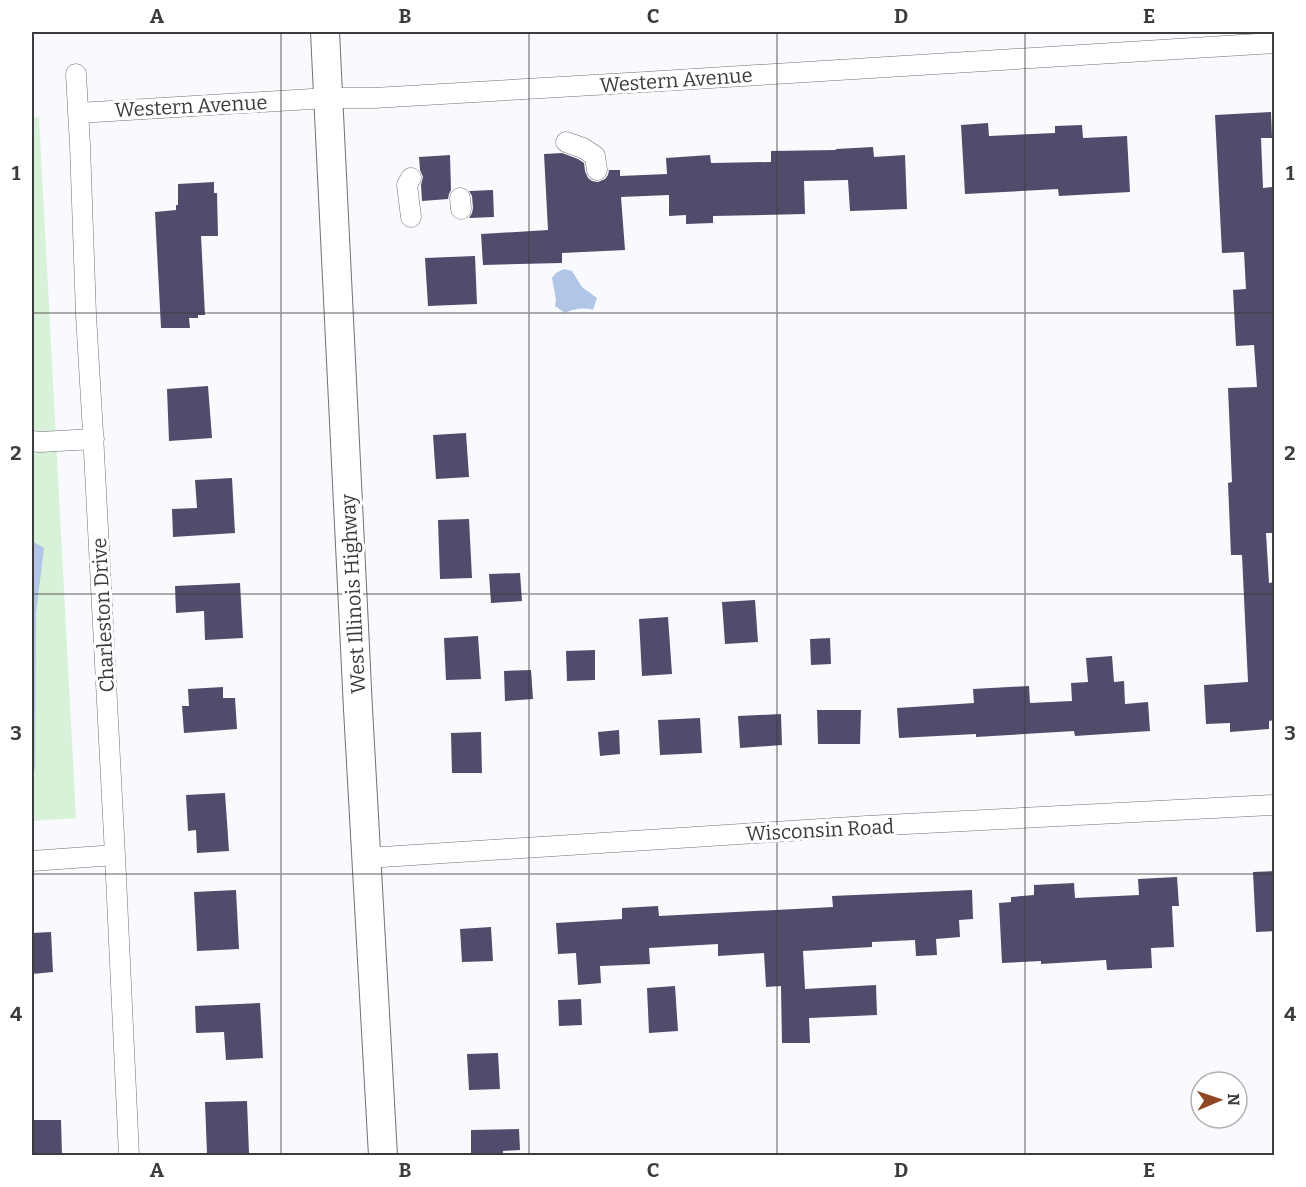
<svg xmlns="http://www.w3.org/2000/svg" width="1306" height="1187" font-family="Bitter,serif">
  <rect width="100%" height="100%" fill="#f9fafe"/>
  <path fill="#d8f1d9" d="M 39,117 L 76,818 L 32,821 L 32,118 Z"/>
  <path fill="#b1c5e7" d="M 564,269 L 572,271 L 582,287 L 597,298 L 593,310 C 586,307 572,309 565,313 L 555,306 L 556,300 L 552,278 L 556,273 Z
    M 32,541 L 44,548 L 36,613 L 35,769 L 32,772 Z"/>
  <path fill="#524b6b" d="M 1271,112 L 1272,138 L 1261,138 L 1263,188 L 1272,187 L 1275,221 L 1275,533 L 1266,533 L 1269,583 L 1275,582 L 1275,720 L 1269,721 L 1269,729 L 1230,732 L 1230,723 L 1206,724 L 1204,685 L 1248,682 L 1242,555 L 1231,555 L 1228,483 L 1232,482 L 1228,388 L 1257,387 L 1254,345 L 1236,346 L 1233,290 L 1246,289 L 1244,252 L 1222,253 L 1215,115 Z
    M 988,123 L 989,136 L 1055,133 L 1055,126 L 1082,125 L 1083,138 L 1127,136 L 1130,192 L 1059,196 L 1058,189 L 965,194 L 961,125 Z
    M 873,147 L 874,157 L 905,155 L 907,209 L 850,211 L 848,180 L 804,181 L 805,214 L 713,216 L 713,223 L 686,224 L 686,215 L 669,216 L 669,195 L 621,197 L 625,250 L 562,253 L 562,263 L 483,265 L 481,234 L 548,230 L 544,154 L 562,153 L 578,159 L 584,163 L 585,171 L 588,178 L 592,181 L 598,182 L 605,179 L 608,175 L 609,170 L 620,170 L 620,176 L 667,174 L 666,158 L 710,155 L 711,163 L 771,162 L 771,151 L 836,150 L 836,149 Z
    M 450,155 L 451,190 L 449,194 L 448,199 L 422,201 L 421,185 L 423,177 L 420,170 L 419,157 Z
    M 214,182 L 214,193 L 217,193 L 218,236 L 201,236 L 205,315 L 198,315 L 198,318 L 189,318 L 190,328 L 161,328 L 155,212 L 176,210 L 176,205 L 178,205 L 178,184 Z
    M 493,190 L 494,217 L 469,218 L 472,213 L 473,208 L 472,196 L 469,191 Z
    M 475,256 L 477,304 L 428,306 L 425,258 Z
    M 208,386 L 212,438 L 169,441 L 167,389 Z
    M 466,433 L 469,477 L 436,479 L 433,435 Z
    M 232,478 L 235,533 L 173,537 L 172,509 L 197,508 L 195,480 Z
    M 469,519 L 472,578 L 440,579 L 438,520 Z
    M 520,573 L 522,601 L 491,603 L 489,574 Z
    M 240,583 L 243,638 L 205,640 L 204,611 L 176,613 L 175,586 Z
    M 755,600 L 758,642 L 725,644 L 722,602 Z
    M 668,617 L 672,674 L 642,676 L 639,619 Z
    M 478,636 L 481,679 L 446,680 L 444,638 Z
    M 830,638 L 831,664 L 811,665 L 810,639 Z
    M 595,650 L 595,680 L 567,681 L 566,651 Z
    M 1112,656 L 1114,682 L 1124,681 L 1125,704 L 1148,702 L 1150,731 L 1075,736 L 1074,731 L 976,737 L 976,734 L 899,738 L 897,708 L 974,703 L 973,689 L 1029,686 L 1030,703 L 1072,701 L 1071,683 L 1088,682 L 1086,658 Z
    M 531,670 L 533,699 L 505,701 L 504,671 Z
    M 223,687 L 223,698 L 235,698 L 237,729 L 184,733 L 182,706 L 189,706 L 188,689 Z
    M 817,710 L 861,710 L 860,744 L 818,744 Z
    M 781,714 L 782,745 L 740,748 L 738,716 Z
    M 700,718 L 702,753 L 660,755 L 658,720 Z
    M 619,730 L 620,754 L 600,756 L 598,732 Z
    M 481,732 L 482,773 L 452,773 L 451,733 Z
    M 225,793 L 229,851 L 197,853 L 196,830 L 188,831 L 186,795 Z
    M 1275,871 L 1275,931 L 1256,932 L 1253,872 Z
    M 1177,877 L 1179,906 L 1172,906 L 1174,947 L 1151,948 L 1152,968 L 1107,970 L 1106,960 L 1041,964 L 1041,961 L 1002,963 L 999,903 L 1011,902 L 1011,897 L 1034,895 L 1034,885 L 1074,883 L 1075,898 L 1139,895 L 1138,879 Z
    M 236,890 L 239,949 L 197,951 L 194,892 Z
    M 972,890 L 973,919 L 959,920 L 960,937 L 936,939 L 937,955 L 916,956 L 915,940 L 872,942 L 872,947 L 803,951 L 805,989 L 876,985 L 877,1015 L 809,1018 L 810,1043 L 782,1043 L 781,986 L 766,987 L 764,953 L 718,956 L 718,944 L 649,948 L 650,964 L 600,966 L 601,983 L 578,985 L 576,953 L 558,954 L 556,923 L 622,919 L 622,908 L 658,906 L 659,916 L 833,907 L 832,896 Z
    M 491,927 L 493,961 L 462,962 L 460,929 Z
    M 51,932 L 53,972 L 32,974 L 32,933 Z
    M 675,986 L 678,1031 L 649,1033 L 647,988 Z
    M 581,999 L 582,1025 L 559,1026 L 558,1000 Z
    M 260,1003 L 263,1058 L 226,1060 L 224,1032 L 196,1033 L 195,1006 Z
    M 498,1053 L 500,1089 L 469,1090 L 467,1054 Z
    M 247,1101 L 249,1153 L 207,1154 L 205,1102 Z
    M 32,1120 L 61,1120 L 62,1155 L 32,1155 Z
    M 519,1129 L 520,1150 L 503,1151 L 503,1155 L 471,1155 L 471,1130 Z"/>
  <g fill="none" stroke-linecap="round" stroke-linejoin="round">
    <defs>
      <path id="street" d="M 76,74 L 80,145 L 86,315 L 93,433 L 115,855 L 129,1156
        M 78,113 L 328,98 L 374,98 L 645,82 L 1274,43
        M 566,142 L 583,148 L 595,156 L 597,170
        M 460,198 L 461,209
        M 411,217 L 407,185 L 411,178
        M 32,441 L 40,442 L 94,439
        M 367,858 L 867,826 L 1274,805
        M 32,861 L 115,855"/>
      <path id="secondary" d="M 325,32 L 358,709 L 383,1156"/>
    </defs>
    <use href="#street" stroke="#707175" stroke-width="21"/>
    <use href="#secondary" stroke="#707175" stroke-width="30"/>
    <use href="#street" stroke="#fff" stroke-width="20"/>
    <use href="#secondary" stroke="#fff" stroke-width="28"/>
  </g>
  <path fill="none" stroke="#3b3c3d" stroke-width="1.5" stroke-opacity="0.55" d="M 281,32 L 281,1156M 529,32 L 529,1156M 777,32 L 777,1156M 1025,32 L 1025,1156M 32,313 L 1274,313M 32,594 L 1274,594M 32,874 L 1274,874"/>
  <g text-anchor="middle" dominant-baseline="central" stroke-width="6" stroke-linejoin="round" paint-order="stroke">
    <g font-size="20" fill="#3b3c3d" stroke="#fff">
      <text transform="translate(676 80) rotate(-4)">Western Avenue</text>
      <text transform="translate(191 106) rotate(-3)">Western Avenue</text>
      <text transform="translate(353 594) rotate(-93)">West Illinois Highway</text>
      <text transform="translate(103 615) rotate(-93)">Charleston Drive</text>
      <text transform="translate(820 830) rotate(-3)">Wisconsin Road</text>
    </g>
  </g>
  <rect width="1306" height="1187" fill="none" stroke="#ffffff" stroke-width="66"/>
  <g transform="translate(1219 1100) rotate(88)"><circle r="28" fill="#ffffff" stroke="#b1b1b1" stroke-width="1.5"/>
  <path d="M0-4.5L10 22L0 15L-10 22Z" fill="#8f4726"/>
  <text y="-9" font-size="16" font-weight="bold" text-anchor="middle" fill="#3b3c3d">N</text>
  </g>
  <rect x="33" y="33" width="1240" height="1121" fill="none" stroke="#3b3c3d" stroke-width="2"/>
  <g font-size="20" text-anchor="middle" font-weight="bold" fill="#3b3c3d">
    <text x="157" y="23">A</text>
    <text x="405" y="23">B</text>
    <text x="653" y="23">C</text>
    <text x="901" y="23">D</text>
    <text x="1149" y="23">E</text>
    <text x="16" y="180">1</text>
    <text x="1290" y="180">1</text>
    <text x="16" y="460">2</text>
    <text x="1290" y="460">2</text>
    <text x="16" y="740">3</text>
    <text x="1290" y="740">3</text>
    <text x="16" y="1021">4</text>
    <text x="1290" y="1021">4</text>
    <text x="157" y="1177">A</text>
    <text x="405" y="1177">B</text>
    <text x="653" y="1177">C</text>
    <text x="901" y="1177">D</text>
    <text x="1149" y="1177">E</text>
  </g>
</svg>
